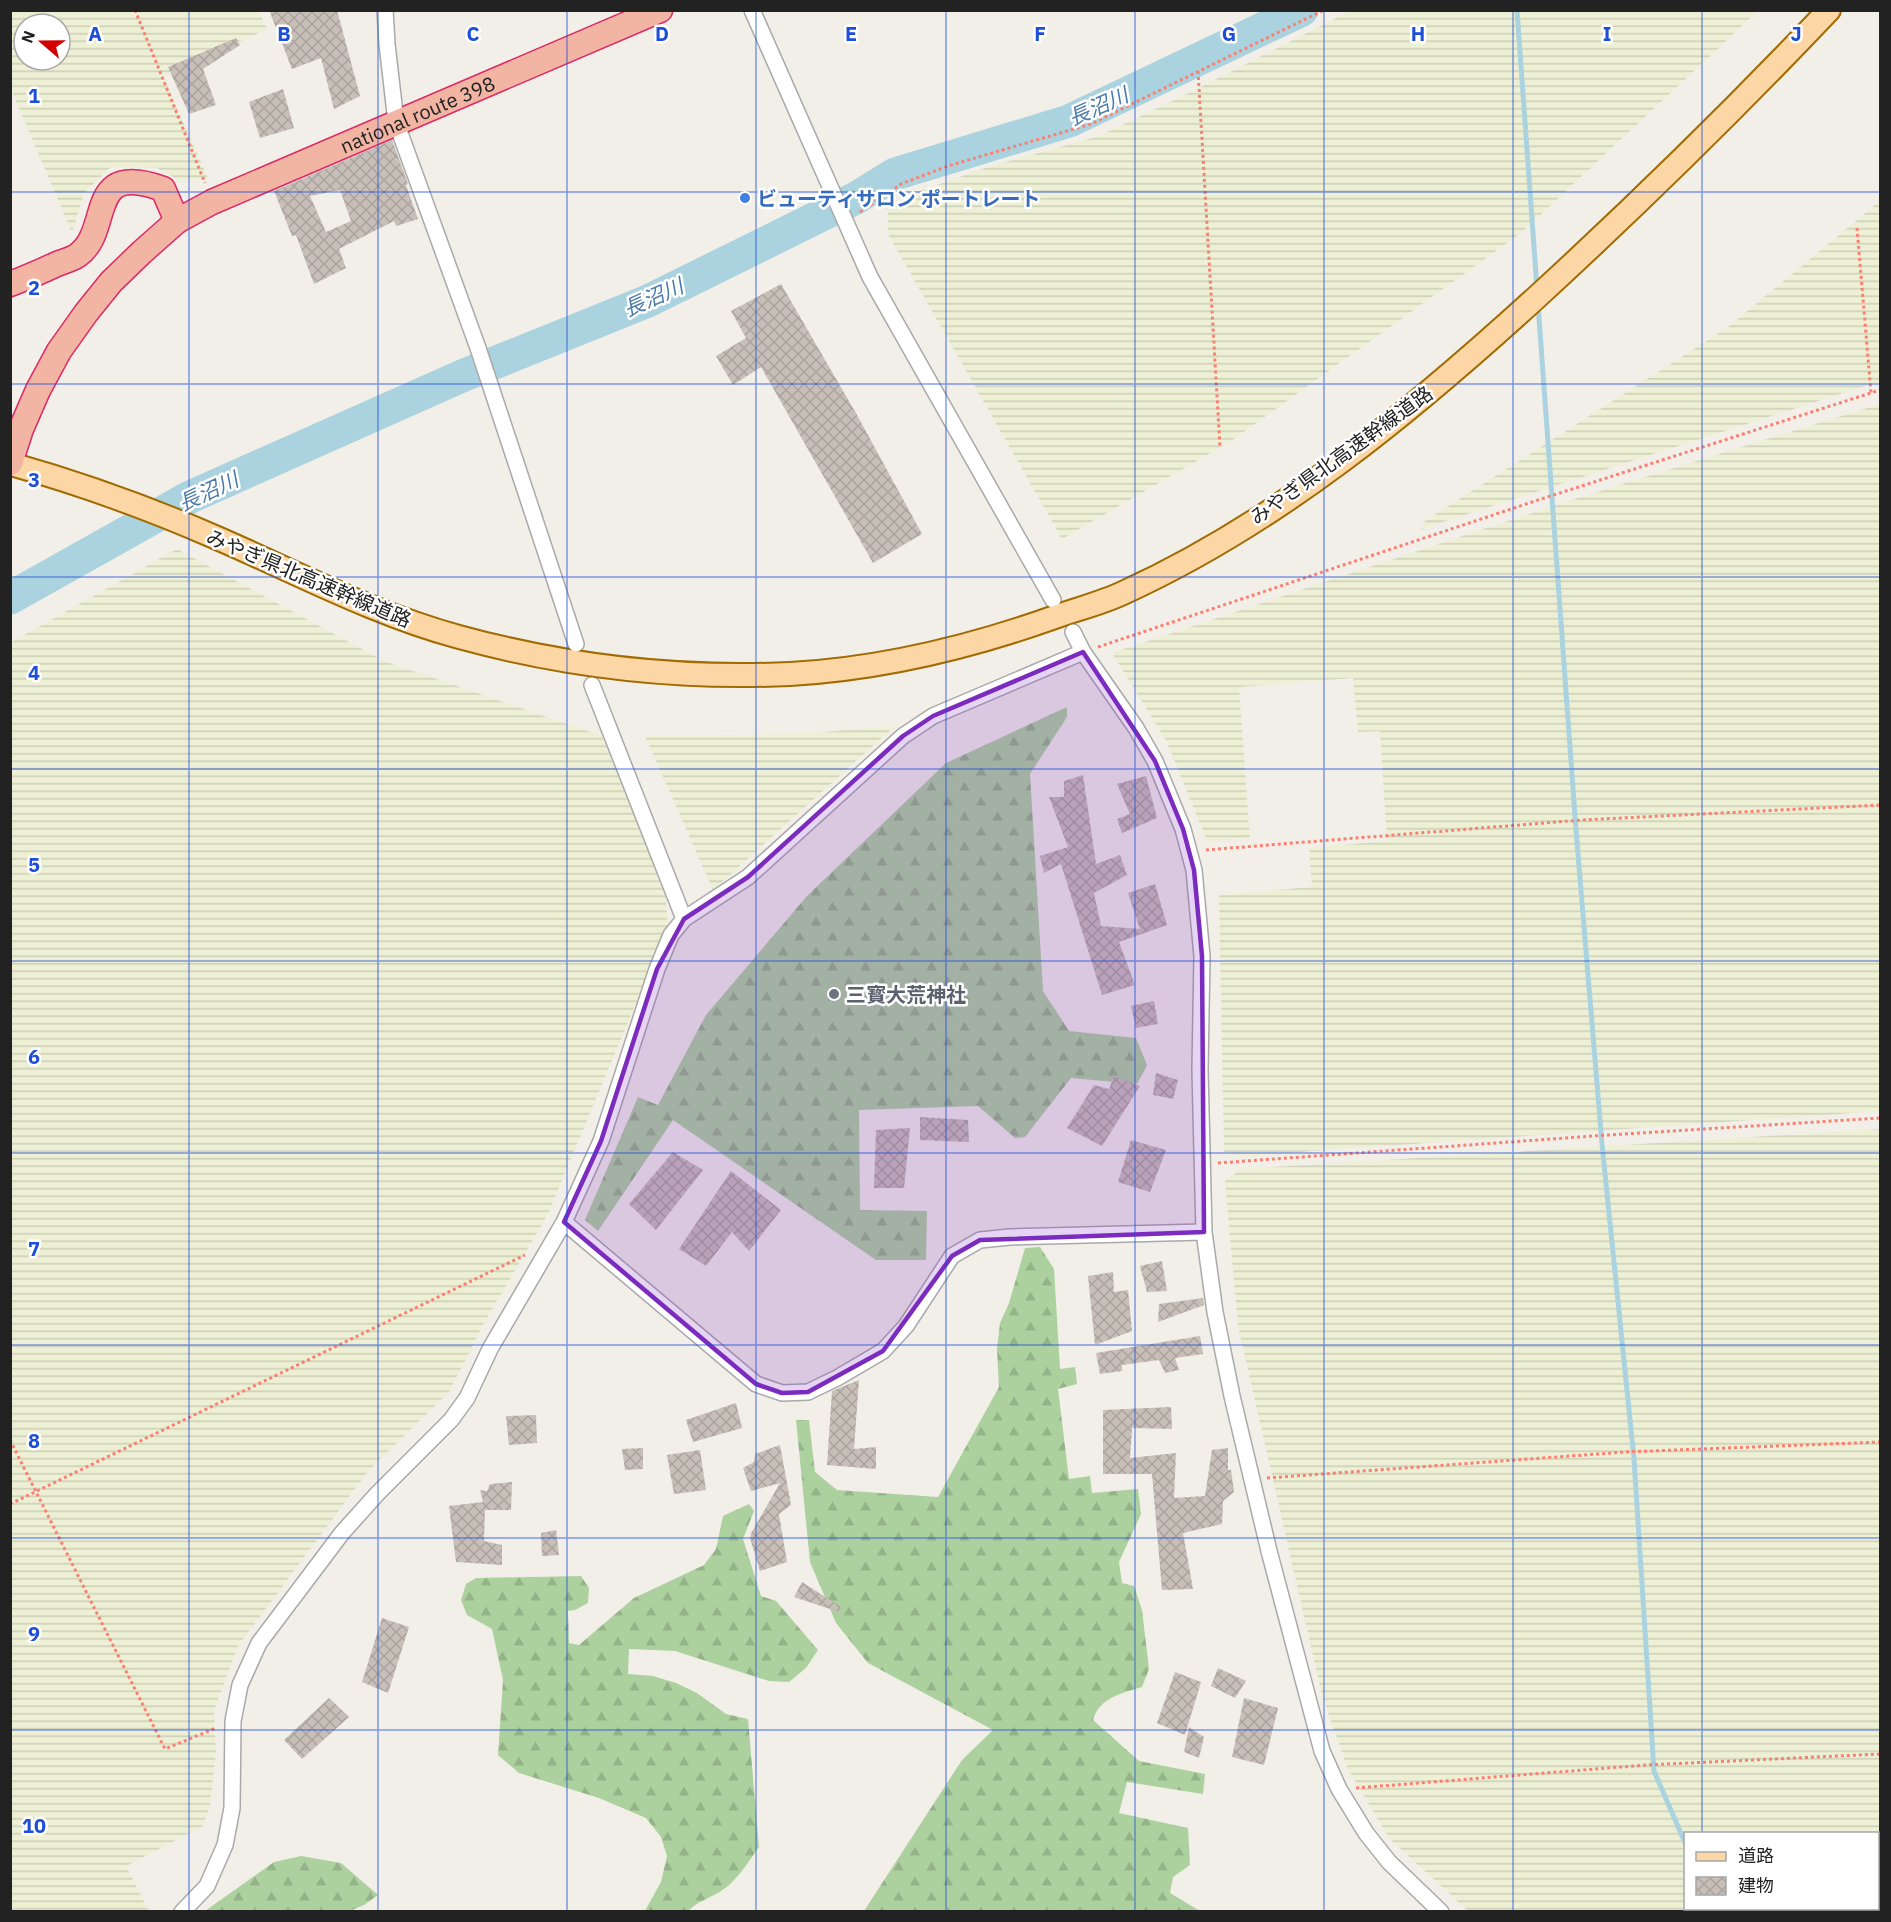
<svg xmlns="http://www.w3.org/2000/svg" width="1891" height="1922" font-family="'IBM Plex Sans','Noto Sans JP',sans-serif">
  <defs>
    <pattern id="farmland-rules" width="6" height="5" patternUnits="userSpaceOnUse" patternTransform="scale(1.5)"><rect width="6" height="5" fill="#eef0d5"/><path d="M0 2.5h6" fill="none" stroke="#ccceb7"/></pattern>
    <pattern id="forest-firs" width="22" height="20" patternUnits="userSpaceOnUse" patternTransform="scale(1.5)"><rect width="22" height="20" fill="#add19e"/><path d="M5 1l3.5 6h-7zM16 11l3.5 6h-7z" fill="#95b388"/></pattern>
    <pattern id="building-cross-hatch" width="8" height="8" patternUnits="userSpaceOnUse" patternTransform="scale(1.5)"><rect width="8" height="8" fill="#c7bfb8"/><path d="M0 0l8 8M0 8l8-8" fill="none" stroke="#aba49e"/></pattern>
  </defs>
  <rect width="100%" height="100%" fill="#f2efe9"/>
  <path fill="url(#farmland-rules)" fill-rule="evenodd" d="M 1352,10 L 1758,11 L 1521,233 L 1231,441 L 1062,539 L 888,234 L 888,212 L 908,195 L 988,167 L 1099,136 L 1189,93 Z
    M 10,11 L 259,11 L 267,29 L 163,76 L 208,178 L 182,182 L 157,168 L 111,167 L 84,193 L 72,233 L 11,89 ZM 24,24 L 60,24 L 60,60 L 24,60 Z
    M 1880,201 L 1880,381 L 1421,529 L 1425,521 L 1727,328 Z
    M 1880,404 L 1880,1111 L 1241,1156 L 1224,1152 L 1219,895 L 1312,887 L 1309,848 L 1387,841 L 1380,731 L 1358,732 L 1353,678 L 1239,687 L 1250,839 L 1207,841 L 1167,742 L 1112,653 L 1565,502 Z
    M 177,549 L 384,661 L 602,736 L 665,893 L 668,926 L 548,1214 L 484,1323 L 449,1392 L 369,1470 L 238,1646 L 214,1710 L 216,1753 L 210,1805 L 203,1826 L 126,1866 L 149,1911 L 11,1911 L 10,643 Z
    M 895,726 L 713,890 L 645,736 L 801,734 Z
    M 1880,1129 L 1880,1911 L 1468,1911 L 1389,1838 L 1348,1769 L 1322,1695 L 1238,1326 L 1225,1180 L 1243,1169 ZM 1686,1834 L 1878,1834 L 1878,1908 L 1686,1908 Z"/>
  <path fill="url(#forest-firs)" d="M 1067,707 L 1067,717 L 1030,774 L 1043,991 L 1069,1031 L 1136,1038 L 1147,1065 L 1137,1084 L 1071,1078 L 1025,1137 L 1015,1138 L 978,1106 L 859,1110 L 860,1210 L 927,1211 L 926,1260 L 876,1260 L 673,1120 L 598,1231 L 585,1220 L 638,1097 L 658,1105 L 706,1015 L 807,896 L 946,763 Z
    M 1040,1247 L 1054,1269 L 1060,1369 L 1075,1367 L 1077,1384 L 1058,1389 L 1069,1479 L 1090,1476 L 1092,1493 L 1138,1489 L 1141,1514 L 1119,1562 L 1122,1583 L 1134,1586 L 1142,1610 L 1149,1669 L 1142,1687 C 1122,1693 1099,1698 1093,1720 L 1139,1761 L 1205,1774 L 1203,1794 L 1127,1782 L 1119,1813 L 1188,1828 L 1190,1865 L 1173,1877 L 1170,1893 L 1200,1911 L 864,1911 L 962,1760 L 993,1730 L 868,1663 L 836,1623 L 810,1562 L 796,1420 L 809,1420 L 815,1472 L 837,1490 L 938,1497 L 999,1387 L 997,1349 L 1000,1323 L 1009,1303 L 1025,1248 Z
    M 749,1504 L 754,1511 L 743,1539 L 761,1596 L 776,1601 L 818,1650 L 806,1668 L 789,1682 L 769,1681 L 675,1651 L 629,1649 L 628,1674 L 653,1676 L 676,1683 L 697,1693 L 726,1714 L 748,1719 L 759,1847 C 750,1860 740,1875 729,1885 C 716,1897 700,1899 688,1911 L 645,1911 L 661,1882 L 667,1856 L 661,1837 L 646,1818 L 599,1798 L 519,1773 L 498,1755 L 503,1680 L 492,1629 L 467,1615 L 461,1600 L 466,1584 L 476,1578 L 581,1576 L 589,1588 L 588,1603 L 575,1610 L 568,1611 L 569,1643 L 579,1645 L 634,1598 L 704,1565 L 716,1549 L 723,1516 Z
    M 301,1856 L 341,1863 L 378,1895 L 364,1905 L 350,1911 L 205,1911 L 274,1862 Z"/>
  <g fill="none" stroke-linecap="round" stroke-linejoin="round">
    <path stroke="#aad3df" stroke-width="5" d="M 1517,10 L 1537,289
      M 1538,304 L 1576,830 L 1602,1144 L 1634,1459 L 1654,1771 L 1686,1845
      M 1713,1908 L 1714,1912"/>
    <path stroke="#aad3df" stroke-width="33" d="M 10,598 L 190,497 L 462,376 L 648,301 L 856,198 L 895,174 L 1069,121 L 1302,10"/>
  </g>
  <path fill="url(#building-cross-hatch)" fill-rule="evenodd" d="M 269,10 L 337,10 L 360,96 L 334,109 L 321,58 L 292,69 Z
    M 236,38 L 240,45 L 203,69 L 216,105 L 189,114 L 168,67 Z
    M 283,89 L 294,128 L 260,138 L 249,102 Z
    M 392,140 L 408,184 L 406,185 L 418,219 L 396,226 L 394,221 L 339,249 L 346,268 L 314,284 L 296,235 L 292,236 L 274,191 ZM 340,190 L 351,221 L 326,232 L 310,196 Z
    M 781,284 L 857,415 L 922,534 L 873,563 L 761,367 L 733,385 L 716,356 L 746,338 L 731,311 Z
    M 1083,775 L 1096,864 L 1120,855 L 1127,875 L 1094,893 L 1101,926 L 1140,929 L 1128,893 L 1155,884 L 1167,925 L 1119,942 L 1135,985 L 1102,995 L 1061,864 L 1044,873 L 1040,856 L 1068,847 L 1049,797 L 1064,797 L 1064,781 Z
    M 1146,776 L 1157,818 L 1122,833 L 1117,819 L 1130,814 L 1117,784 Z
    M 1154,1001 L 1158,1024 L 1136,1028 L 1131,1006 Z
    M 1156,1073 L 1178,1080 L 1173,1099 L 1153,1095 Z
    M 1114,1076 L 1140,1086 L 1102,1146 L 1067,1128 L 1094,1085 L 1109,1089 Z
    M 920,1117 L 968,1120 L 969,1142 L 920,1140 Z
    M 910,1128 L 904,1188 L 874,1188 L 876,1130 Z
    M 1131,1140 L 1166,1150 L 1150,1192 L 1118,1182 Z
    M 673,1152 L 703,1170 L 656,1230 L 629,1204 Z
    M 731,1171 L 781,1210 L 749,1251 L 732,1232 L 706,1266 L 679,1249 Z
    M 1162,1261 L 1167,1291 L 1147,1292 L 1140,1266 Z
    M 1113,1272 L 1114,1292 L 1128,1290 L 1132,1331 L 1095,1345 L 1088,1276 Z
    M 1203,1298 L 1204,1305 L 1158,1322 L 1159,1304 Z
    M 1200,1336 L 1203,1354 L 1175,1358 L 1179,1370 L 1165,1373 L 1159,1360 L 1122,1365 L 1122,1371 L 1100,1374 L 1096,1353 Z
    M 859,1380 L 854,1449 L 876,1447 L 876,1469 L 827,1465 L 832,1391 Z
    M 736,1403 L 742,1428 L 693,1442 L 686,1420 Z
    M 1171,1407 L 1172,1429 L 1132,1428 L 1130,1458 L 1176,1453 L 1174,1498 L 1205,1496 L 1212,1450 L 1228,1448 L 1228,1470 L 1231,1470 L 1234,1492 L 1223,1501 L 1222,1524 L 1183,1533 L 1193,1589 L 1162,1590 L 1152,1474 L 1103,1474 L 1103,1410 Z
    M 536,1415 L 537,1443 L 509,1445 L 506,1416 Z
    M 780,1445 L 791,1505 L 779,1514 L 787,1562 L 760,1571 L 750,1538 L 751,1534 L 750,1535 L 780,1483 L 751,1491 L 743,1468 L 754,1462 L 755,1454 Z
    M 643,1448 L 643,1469 L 625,1470 L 622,1449 Z
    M 700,1450 L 706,1490 L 674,1494 L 667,1455 Z
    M 512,1482 L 511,1510 L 485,1510 L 484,1541 L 502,1545 L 502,1565 L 456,1562 L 449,1506 L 483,1502 L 480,1490 L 487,1491 L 490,1484 Z
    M 556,1530 L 559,1555 L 542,1556 L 541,1533 Z
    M 802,1582 L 841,1607 L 839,1612 L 794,1597 Z
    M 382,1618 L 409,1627 L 388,1693 L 362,1682 Z
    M 1218,1668 L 1246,1681 L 1235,1698 L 1211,1686 Z
    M 1175,1672 L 1201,1682 L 1185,1735 L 1157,1723 Z
    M 329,1698 L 349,1717 L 302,1759 L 284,1740 Z
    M 1244,1698 L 1278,1708 L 1264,1765 L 1232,1757 Z
    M 1189,1727 L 1204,1737 L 1199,1758 L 1184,1752 Z"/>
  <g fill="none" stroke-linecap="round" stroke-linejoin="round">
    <defs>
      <path id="minor" d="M 385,10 L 387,44 L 396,122 L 478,348 L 576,644
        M 752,10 L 870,277 L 1053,600
        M 1073,632 L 1083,652 L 1136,728 L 1155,761 L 1183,829 L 1194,870 L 1202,956 L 1200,1070 L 1204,1232 L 1215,1312 L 1232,1396 L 1269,1551 L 1322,1751 L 1339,1789 L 1366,1833 L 1389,1862 L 1441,1912
        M 592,685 L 684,919
        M 564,1222 L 756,1384 L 782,1393 L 808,1392 L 837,1378 L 883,1351 L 906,1326 L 952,1256 L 980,1240 L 1010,1237 L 1204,1232
        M 182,1912 L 207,1886 L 225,1845 L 232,1808 L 233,1721 L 240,1685 L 259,1643 L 342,1533 L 377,1494 L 451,1420 L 467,1398 L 490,1349 L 564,1222 L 601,1141 L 657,969 L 671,935 L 684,919 L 748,877 L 903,736 L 933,716 L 1083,652"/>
      <path id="primary" d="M 11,464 C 82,484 151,509 217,538 C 298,573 374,614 459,637 C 565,666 679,679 790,674 C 878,669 971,647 1055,617 C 1077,609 1102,603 1123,593 C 1279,522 1413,410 1538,296 C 1638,204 1735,109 1829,10"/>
      <g id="trunk">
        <path d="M 10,284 C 26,278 42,271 57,264 C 64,261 73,259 78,255 C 113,230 84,160 163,189 L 177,221"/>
        <path id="s1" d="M 10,463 L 21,429 L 38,390 L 59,351 L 86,313 L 111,282 L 142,252 L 177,221 L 212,202 L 660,10"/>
      </g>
    </defs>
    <use href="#minor" stroke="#a9a9a9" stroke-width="18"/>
    <use href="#primary" stroke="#a06b00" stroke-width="26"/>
    <use href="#trunk" stroke="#dc2a67" stroke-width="27"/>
    <path stroke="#fa8072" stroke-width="3" stroke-dasharray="3 3" stroke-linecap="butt" d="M 135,10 L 205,183
      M 1198,71 L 1220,447
      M 860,212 L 901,184 L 948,166 L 1091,124 L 1324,10
      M 1857,228 L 1871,393
      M 1098,647 L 1535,501 L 1880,390
      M 1206,850 L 1582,820 L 1880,805
      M 1218,1163 L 1593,1136 L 1880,1118
      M 10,1440 L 165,1749 L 216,1728
      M 1267,1478 L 1625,1452 L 1880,1442
      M 10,1504 L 525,1255
      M 1356,1788 L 1646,1765 L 1880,1754"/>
    <use href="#minor" stroke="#fff" stroke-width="15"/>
    <use href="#primary" stroke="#fcd6a4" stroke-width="22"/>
    <use href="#trunk" stroke="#f2b4a3" stroke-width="24"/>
  </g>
  <path fill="#7b2cbf" fill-opacity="0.2" stroke="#7b2cbf" stroke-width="4.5" stroke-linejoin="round" d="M 1083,652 L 1155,761 L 1183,829 L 1194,870 L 1202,956 L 1204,1232 L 980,1240 L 952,1256 L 883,1351 L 808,1392 L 782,1393 L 756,1384 L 564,1222 L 601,1141 L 657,969 L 684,919 L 748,877 L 903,736 L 933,716 Z"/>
  <path fill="none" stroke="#1d4ed8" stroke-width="1.5" stroke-opacity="0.55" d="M 189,10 L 189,1912M 378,10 L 378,1912M 567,10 L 567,1912M 756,10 L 756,1912M 946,10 L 946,1912M 1135,10 L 1135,1912M 1324,10 L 1324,1912M 1513,10 L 1513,1912M 1702,10 L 1702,1834M 10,192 L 1880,192M 10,384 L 1880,384M 10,577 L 1880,577M 10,769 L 1880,769M 10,961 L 1880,961M 10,1153 L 1880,1153M 10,1345 L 1880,1345M 10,1538 L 1880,1538M 10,1730 L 1880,1730M 1702,1908 L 1702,1912"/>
  <circle fill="#3f7fe0" stroke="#fff" stroke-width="2" cx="745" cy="198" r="6"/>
  <circle fill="#6b7280" stroke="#fff" stroke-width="2" cx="834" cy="994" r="6"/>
  <g text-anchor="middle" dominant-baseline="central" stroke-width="5" stroke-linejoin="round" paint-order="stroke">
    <g font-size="20" fill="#222" stroke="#fff">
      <text stroke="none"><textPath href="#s1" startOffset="562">national route 398</textPath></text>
      <text transform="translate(1341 455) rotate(-36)">みやぎ県北高速幹線道路</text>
      <text transform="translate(309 578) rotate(23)">みやぎ県北高速幹線道路</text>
    </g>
    <g font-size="20" font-weight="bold" fill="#366cbe" stroke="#fff" text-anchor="start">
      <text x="757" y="198">ビューティサロン ポートレート</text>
    </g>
    <g font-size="20" font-weight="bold" fill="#5b616d" stroke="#fff" text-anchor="start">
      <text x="846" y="994">三寳大荒神社</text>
    </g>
    <g font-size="21" font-style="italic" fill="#4a7aab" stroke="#fff">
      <text transform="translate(1098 106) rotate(-24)">長沼川</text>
      <text transform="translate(653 297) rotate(-24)">長沼川</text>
      <text transform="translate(208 491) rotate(-25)">長沼川</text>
    </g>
  </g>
  <g font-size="20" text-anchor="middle" font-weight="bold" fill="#1d4ed8" stroke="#fff" stroke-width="5" stroke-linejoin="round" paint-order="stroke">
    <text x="95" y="41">A</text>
    <text x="284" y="41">B</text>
    <text x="473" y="41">C</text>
    <text x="662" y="41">D</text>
    <text x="851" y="41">E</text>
    <text x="1040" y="41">F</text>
    <text x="1229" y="41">G</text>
    <text x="1418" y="41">H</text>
    <text x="1607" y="41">I</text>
    <text x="1796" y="41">J</text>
    <text x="34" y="103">1</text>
    <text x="34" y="295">2</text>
    <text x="34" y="487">3</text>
    <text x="34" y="680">4</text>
    <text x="34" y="872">5</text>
    <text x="34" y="1064">6</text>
    <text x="34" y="1256">7</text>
    <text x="34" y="1448">8</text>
    <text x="34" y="1641">9</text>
    <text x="34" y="1833">10</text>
  </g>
  <rect width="1891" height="1922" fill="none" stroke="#222222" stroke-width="24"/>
  <rect x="1684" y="1832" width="195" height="78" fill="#ffffff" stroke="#a7a7a7" stroke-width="1.5"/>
  <rect x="1696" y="1852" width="30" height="9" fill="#fcd6a4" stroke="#a7a7a7" stroke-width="1.5"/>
  <text x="1738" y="1862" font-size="18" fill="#222222">道路</text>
  <rect x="1696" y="1877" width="30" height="18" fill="url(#building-cross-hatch)" stroke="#a7a7a7" stroke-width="1.5"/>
  <text x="1738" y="1892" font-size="18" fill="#222222">建物</text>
  <g transform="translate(42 42) rotate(290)"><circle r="28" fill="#ffffff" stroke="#a7a7a7" stroke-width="1.5"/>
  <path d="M0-4.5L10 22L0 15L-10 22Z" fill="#d40000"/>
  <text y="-9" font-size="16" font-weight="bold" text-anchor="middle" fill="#222222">N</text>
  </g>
</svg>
